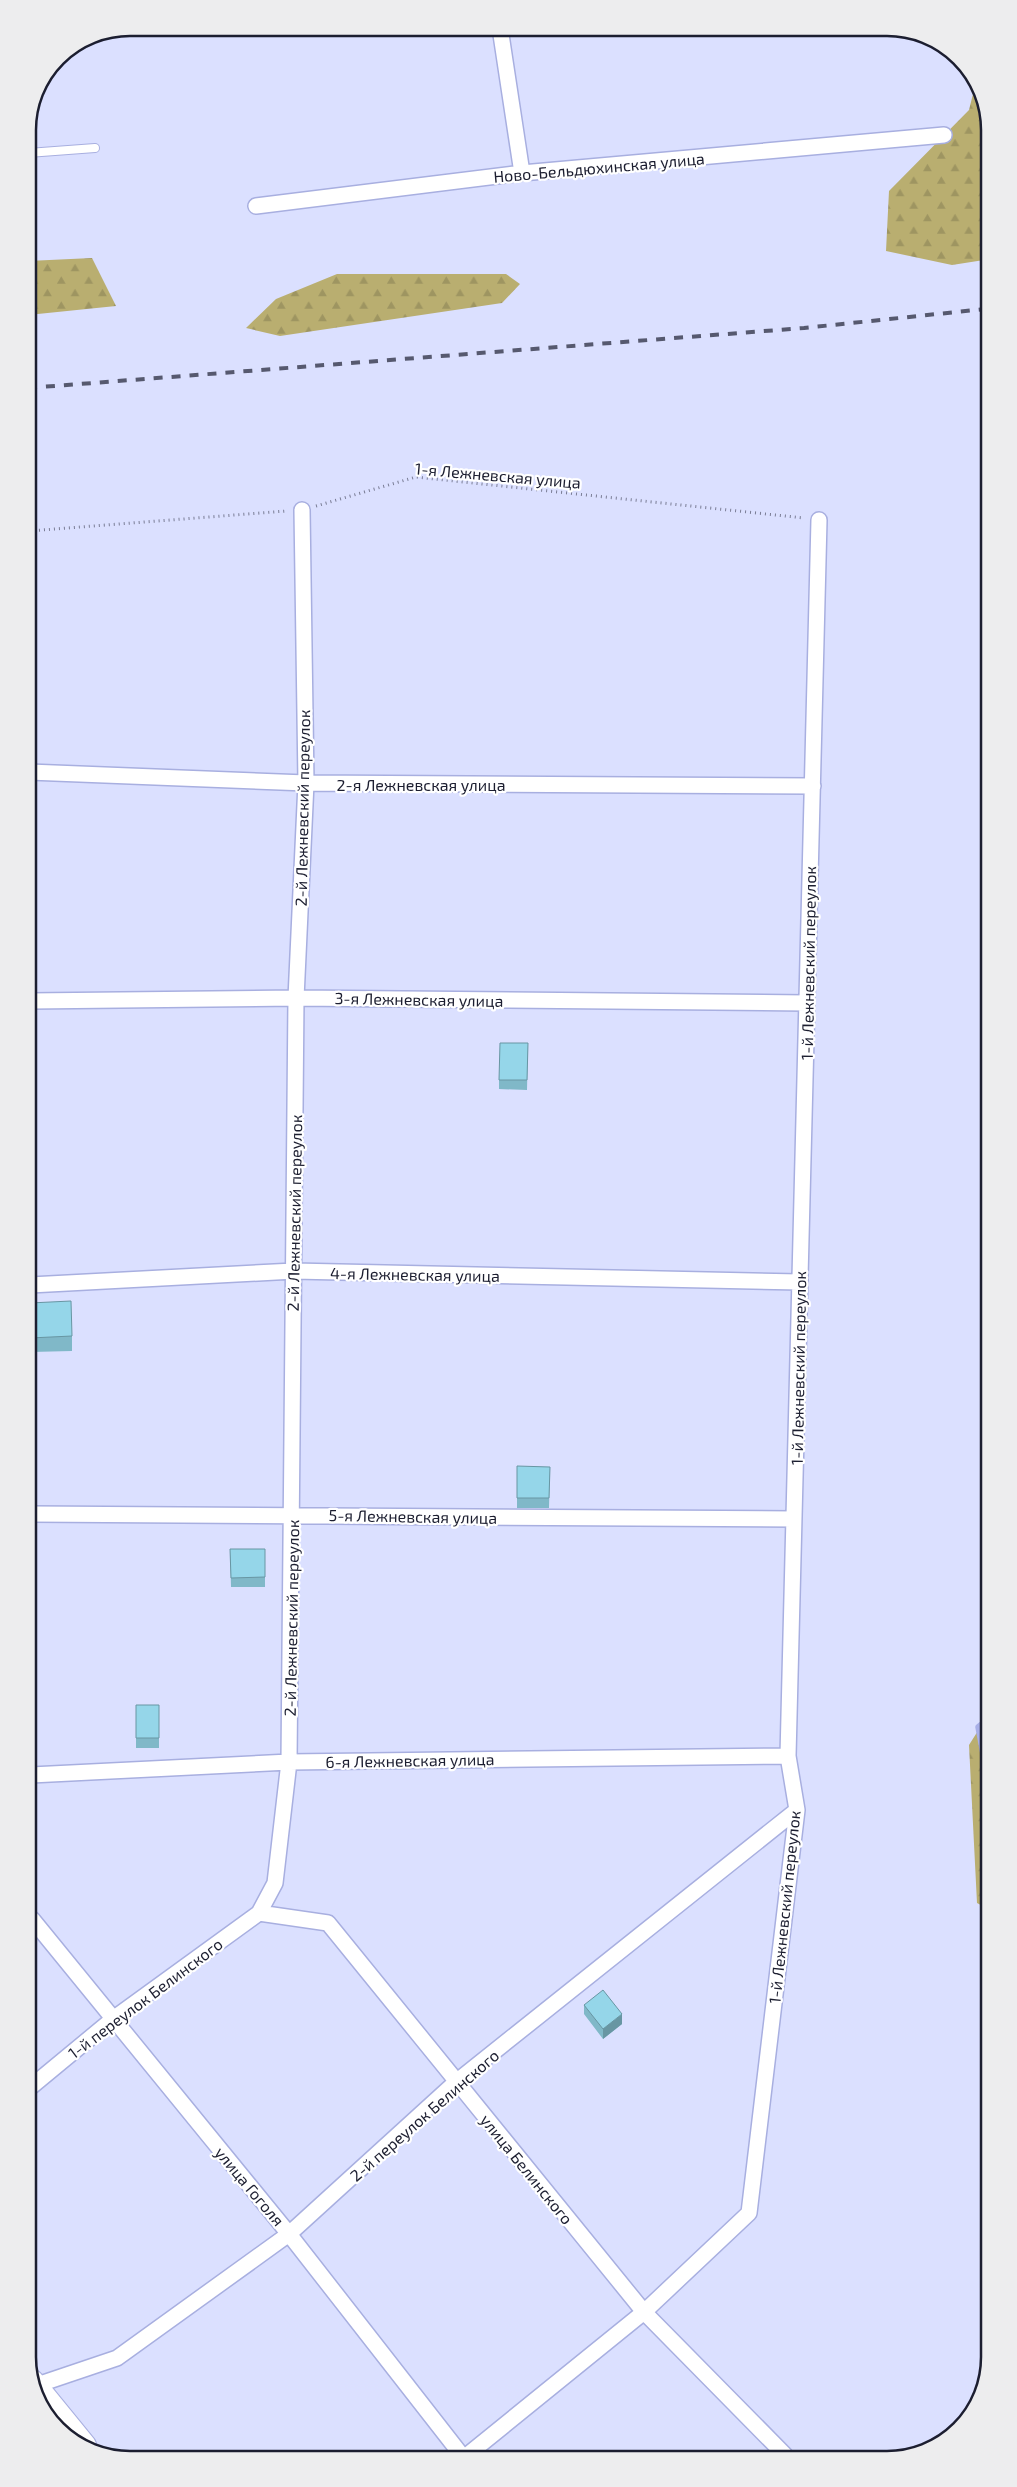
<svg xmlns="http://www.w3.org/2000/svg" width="1017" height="2487" font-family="'Exo 2',sans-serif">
  <defs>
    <pattern id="forest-firs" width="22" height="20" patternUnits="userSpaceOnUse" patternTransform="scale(1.25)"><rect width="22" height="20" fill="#b9ae70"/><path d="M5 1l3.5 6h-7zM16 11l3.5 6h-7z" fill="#9e9561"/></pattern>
  </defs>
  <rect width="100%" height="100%" fill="#dbe0ff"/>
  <path fill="url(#forest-firs)" d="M 975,86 L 984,98 L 984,260 L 952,265 L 886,251 L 889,191 L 969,110 Z
    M 92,258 L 116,306 L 28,315 L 28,261 Z
    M 337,274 L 506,274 L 520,284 L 502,303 L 280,336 L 246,328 L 276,299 Z
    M 988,1715 L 988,1909 L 977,1903 L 969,1745 Z"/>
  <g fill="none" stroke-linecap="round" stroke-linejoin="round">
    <path stroke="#a8afe8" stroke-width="5.5" d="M 988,1719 L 978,1727 L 988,1781"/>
    <defs>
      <path id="service" d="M 28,153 L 95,148"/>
      <path id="minor" d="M 500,28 L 522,173
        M 256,206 L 522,173 L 944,135
        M 29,772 L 306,783 L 813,786
        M 30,1001 L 296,998 L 807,1003
        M 30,1285 L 294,1271 L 800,1282
        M 31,1514 L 794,1519
        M 31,1775 L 289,1762 L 788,1756
        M 259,1913 L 328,1923 L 644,2312 L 785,2455
        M 32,1919 L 289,2234 L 463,2457
        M 32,2086 L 113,2019 L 259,1913 L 275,1883 L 289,1762 L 296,998 L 306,783 L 302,510
        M 33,2390 L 37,2385 L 117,2358 L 289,2234 L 456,2082 L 797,1810
        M 465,2457 L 644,2312 L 749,2213 L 797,1810 L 788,1756 L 819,520"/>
      <path id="secondary" d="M 33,2380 L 86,2445"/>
    </defs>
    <use href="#service" stroke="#a8afe0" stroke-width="10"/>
    <use href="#minor" stroke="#a8afe0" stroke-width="18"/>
    <use href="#secondary" stroke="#a8afe0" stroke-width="22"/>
    <path stroke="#797c94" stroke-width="3" stroke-dasharray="1 4" stroke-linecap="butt" d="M 316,506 L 416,477 L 804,518
      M 29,531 L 286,511"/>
    <use href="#service" stroke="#fff" stroke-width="8"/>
    <use href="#minor" stroke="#fff" stroke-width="15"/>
    <use href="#secondary" stroke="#fff" stroke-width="20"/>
    <path stroke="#56596f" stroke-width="4" stroke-dasharray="9 9" stroke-linecap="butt" d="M 28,388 L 804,328 L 985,309"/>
  </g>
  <path fill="#80b8c8" d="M 528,1043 L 527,1090 L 499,1089 L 499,1080 Z
    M 30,1303 L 72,1336 L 72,1351 L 31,1352 Z
    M 550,1467 L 549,1508 L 517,1508 L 517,1498 Z
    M 230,1549 L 265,1549 L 265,1587 L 231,1587 Z
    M 136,1705 L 159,1705 L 159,1748 L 136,1748 Z
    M 584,2005 L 622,2024 L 603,2039 L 584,2014 Z"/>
  <path fill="#6896a3" d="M 33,1959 L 33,1969 L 32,1970 L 32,1960 Z
    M 622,2014 L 622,2024 L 603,2039 L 603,2029 Z"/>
  <path fill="#95d6e9" stroke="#6896a3" d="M 500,1043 L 528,1043 L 527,1080 L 499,1080 Z
    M 71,1301 L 72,1336 L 30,1338 L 30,1303 Z
    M 517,1466 L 550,1467 L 549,1498 L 517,1498 Z
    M 230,1549 L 265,1549 L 265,1577 L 231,1578 Z
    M 136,1705 L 159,1705 L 159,1738 L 136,1738 Z
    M 603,1990 L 622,2014 L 603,2029 L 584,2005 Z"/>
  <g text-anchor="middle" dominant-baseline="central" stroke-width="4.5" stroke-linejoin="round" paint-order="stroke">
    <g font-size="16" fill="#1c1e30" stroke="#fff">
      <text transform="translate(599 167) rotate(-5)">Ново-Бельдюхинская улица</text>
      <text transform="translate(498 475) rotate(5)">1-я Лежневская улица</text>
      <text x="421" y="784">2-я Лежневская улица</text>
      <text transform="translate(302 808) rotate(-89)">2-й Лежневский переулок</text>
      <text transform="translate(808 963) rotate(-89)">1-й Лежневский переулок</text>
      <text transform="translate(419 999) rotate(1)">3-я Лежневская улица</text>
      <text transform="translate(294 1213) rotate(-89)">2-й Лежневский переулок</text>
      <text transform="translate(415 1274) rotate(1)">4-я Лежневская улица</text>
      <text transform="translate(798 1368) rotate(-89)">1-й Лежневский переулок</text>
      <text transform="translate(413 1516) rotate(1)">5-я Лежневская улица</text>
      <text transform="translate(291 1618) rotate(-89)">2-й Лежневский переулок</text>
      <text transform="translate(410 1760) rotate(-1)">6-я Лежневская улица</text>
      <text transform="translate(784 1907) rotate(-84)">1-й Лежневский переулок</text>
      <text transform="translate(145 1998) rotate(-37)">1-й переулок Белинского</text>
      <text transform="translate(424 2115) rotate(-41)">2-й переулок Белинского</text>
      <text transform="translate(527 2169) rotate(51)">улица Белинского</text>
      <text transform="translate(250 2186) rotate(50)">улица Гоголя</text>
    </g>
  </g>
  <path d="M0 0H1017V2487H0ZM130 36H887A94 94 0 0 1 981 130V2357A94 94 0 0 1 887 2451H130A94 94 0 0 1 36 2357V130A94 94 0 0 1 130 36Z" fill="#ededee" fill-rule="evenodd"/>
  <path fill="none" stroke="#1c1e30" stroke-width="2.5" d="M130 36H887A94 94 0 0 1 981 130V2357A94 94 0 0 1 887 2451H130A94 94 0 0 1 36 2357V130A94 94 0 0 1 130 36Z"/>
</svg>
